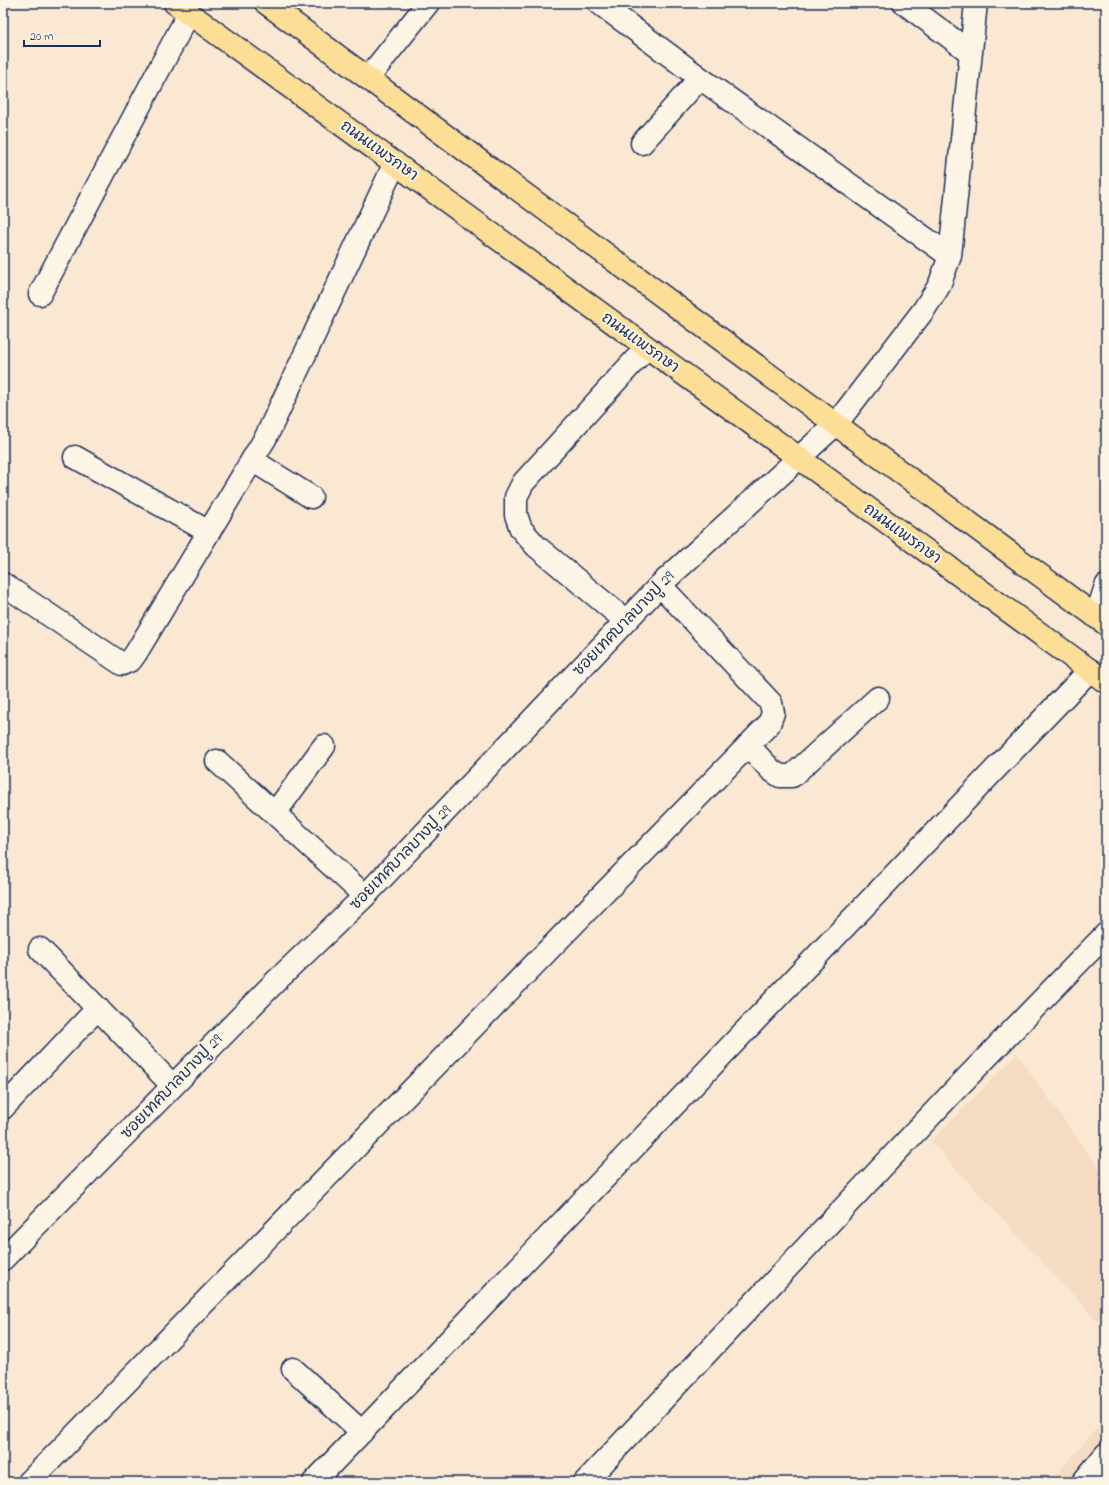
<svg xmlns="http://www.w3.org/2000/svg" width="1109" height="1485" font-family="'Indie Flower','Playpen Sans Thai',sans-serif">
  <rect width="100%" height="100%" fill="#fae8d2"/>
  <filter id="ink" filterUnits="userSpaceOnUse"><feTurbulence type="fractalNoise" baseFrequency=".025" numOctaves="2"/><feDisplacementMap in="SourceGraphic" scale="8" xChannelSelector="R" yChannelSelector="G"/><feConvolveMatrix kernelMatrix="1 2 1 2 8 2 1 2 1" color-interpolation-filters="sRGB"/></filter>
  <g filter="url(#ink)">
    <path fill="#f4dbc2" d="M 1017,1054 L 1106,1179 L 1106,1330 L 931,1142 Z
      M 1106,1418 L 1106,1482 L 1050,1482 Z"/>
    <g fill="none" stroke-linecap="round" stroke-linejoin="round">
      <defs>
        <path id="minor" d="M 599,3 L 700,78 L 950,256
          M 904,3 L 971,53
          M 368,78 L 428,3
          M 642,143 L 700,78
          M 40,294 L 189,13
          M 75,457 L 209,532
          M 252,460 L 311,497
          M 3,584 L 122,664 L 131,660 L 136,653 L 266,437 L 395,163
          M 1096,617 L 1106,586
          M 626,621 L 536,546 L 521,529 L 516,515 L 516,497 L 523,483 L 646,348
          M 748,745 L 771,770 L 780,776 L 792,776 L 878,698
          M 217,761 L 365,896
          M 275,813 L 324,746
          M 40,949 L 173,1086
          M 3,1108 L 98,1008
          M 3,1259 L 274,983 L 365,896 L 660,585 L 836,424 L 923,311 L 939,286 L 950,256 L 976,3
          M 293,1369 L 362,1432
          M 29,1482 L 769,724 L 773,713 L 771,703 L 660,585
          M 314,1482 L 1090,670
          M 585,1482 L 952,1093 L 1106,934
          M 1083,1482 L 1106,1454"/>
        <path id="major" d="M 175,3 L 1106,682
          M 266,3 L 1106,624"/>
      </defs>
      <use href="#minor" stroke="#1b2f5e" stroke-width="25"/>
      <use href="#major" stroke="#1b2f5e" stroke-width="25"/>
      <use href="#minor" stroke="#fcf5e5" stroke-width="22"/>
      <use href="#major" stroke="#fdde96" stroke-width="22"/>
    </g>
  </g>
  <g text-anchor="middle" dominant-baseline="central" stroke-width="4" stroke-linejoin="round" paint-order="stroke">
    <g font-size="16" fill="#1b2f5e" stroke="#fcf5e5">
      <text transform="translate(379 151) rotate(36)">ถนนแพรกษา</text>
      <text transform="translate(640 343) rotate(36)">ถนนแพรกษา</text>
      <text transform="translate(902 534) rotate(36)">ถนนแพรกษา</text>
      <text transform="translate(624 624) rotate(-46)">ซอยเทศบาลบางปู 29</text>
      <text transform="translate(401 858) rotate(-46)">ซอยเทศบาลบางปู 29</text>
      <text transform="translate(172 1087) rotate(-46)">ซอยเทศบาลบางปู 29</text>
    </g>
  </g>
  <rect width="1109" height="1485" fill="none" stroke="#fcf5e5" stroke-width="16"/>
  <rect x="8" y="8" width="1093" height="1469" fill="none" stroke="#1b2f5e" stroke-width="1.5" filter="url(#ink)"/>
  <path d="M24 40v6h76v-6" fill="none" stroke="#1b2f5e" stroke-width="2"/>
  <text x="30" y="40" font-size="12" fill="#1b2f5e" stroke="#fcf5e5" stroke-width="3" paint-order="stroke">20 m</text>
</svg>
